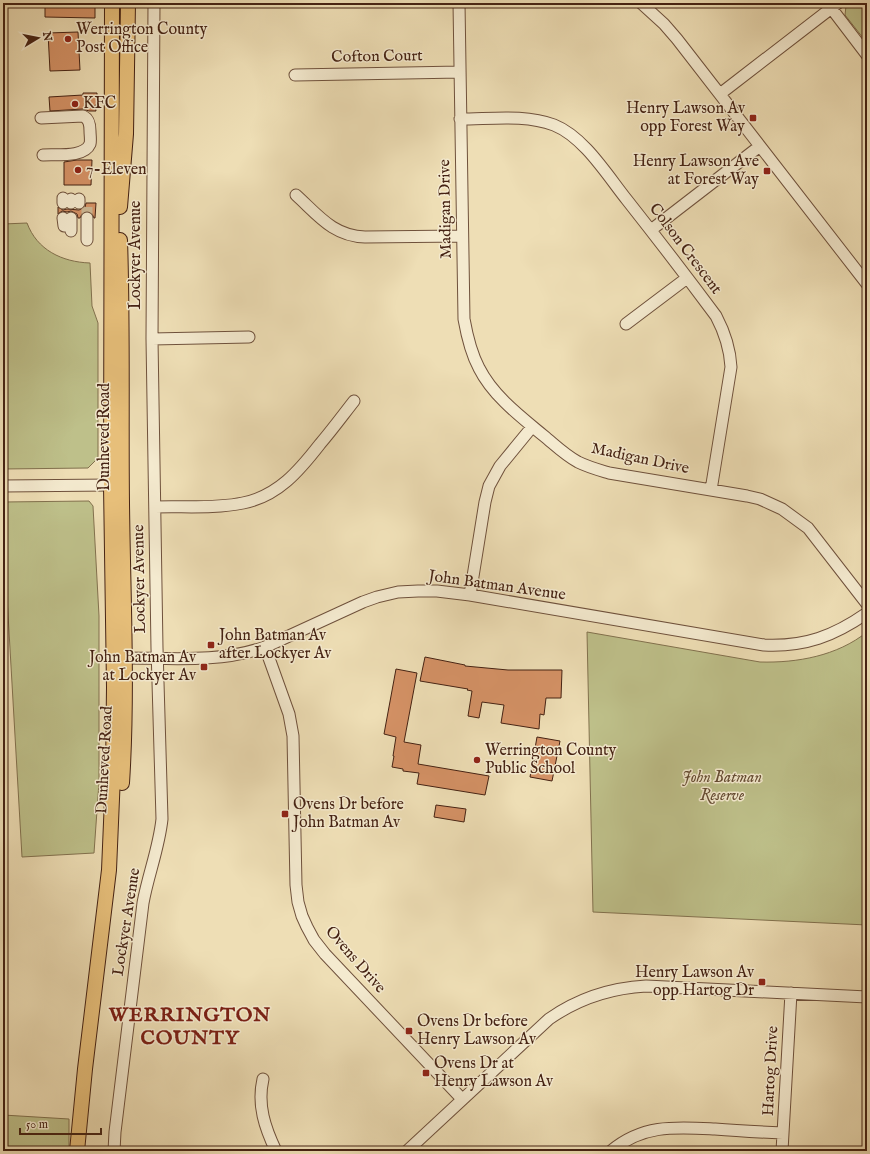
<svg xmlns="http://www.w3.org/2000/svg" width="870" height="1154" font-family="'IM FELL English',serif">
  <rect width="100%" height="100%" fill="#eedeb5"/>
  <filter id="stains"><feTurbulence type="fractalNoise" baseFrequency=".005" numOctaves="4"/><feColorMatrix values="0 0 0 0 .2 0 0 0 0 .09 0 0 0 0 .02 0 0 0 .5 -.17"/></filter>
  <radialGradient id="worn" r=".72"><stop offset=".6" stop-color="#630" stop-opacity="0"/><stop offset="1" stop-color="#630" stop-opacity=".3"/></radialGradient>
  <path fill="#bec08a" stroke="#82714e" d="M 850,3 L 867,3 L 867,43 L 845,15 L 846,6 Z
    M 27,223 C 37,250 62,262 90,263 L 92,306 L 98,323 L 98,458 L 88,468 L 3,469 L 3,224 Z
    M 89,501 L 93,506 L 99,616 L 99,782 L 94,853 L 22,857 L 3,527 L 3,502 Z
    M 587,632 L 760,662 C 797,663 837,656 867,632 L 867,925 L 593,912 Z
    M 3,1115 L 69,1119 L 69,1151 L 26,1151 L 26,1148 L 3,1147 Z"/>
  <path fill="#d59266" stroke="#452213" d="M 45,3 L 95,3 L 95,18 L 45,17 Z
    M 78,32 L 80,70 L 50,71 L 48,33 Z
    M 83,93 L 97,93 L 97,105 L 95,105 L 96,111 L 89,111 L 83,109 L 50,111 L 49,97 L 83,95 Z
    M 77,160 L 92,160 L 91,185 L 64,185 L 64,162 Z
    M 86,203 L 96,203 L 95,218 L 94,218 L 91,212 L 87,211 L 83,212 L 80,218 L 78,218 L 77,214 L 71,211 L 67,212 L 62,211 L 58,214 L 58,207 L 63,210 L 67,209 L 79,210 L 85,207 Z
    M 425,657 L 465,665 L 465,666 L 508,670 L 562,670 L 561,698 L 546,698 L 544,715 L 540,714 L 539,729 L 501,723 L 504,705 L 482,702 L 479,718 L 468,716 L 472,691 L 467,690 L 468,689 L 420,681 Z
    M 396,669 L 417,673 L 404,742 L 421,745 L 418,764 L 489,776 L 485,795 L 417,784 L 419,773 L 403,771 L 403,769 L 392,767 L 394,756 L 393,756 L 396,737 L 384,734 Z
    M 537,737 L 560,741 L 552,781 L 530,777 Z
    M 436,805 L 466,809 L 464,822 L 434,817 Z"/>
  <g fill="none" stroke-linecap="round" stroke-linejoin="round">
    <path stroke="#ccb895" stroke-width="11" stroke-dasharray="11 5.5" stroke-linecap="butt" d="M 87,218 L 87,202"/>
    <defs>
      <path id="minor" d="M 459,3 L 464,319 C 467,336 471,353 479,368 C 493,396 521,417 544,436 C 555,445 565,455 578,462 C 588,467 599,470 609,473 L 747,496 L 760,499 L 782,509 L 808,528 L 867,604
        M 641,3 L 664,24 L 677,39 L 867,284
        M 832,9 L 867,55
        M 295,75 L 460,72
        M 720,94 L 838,3
        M 41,118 L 83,116 C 89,119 90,124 90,131 C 90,135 91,140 90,144 C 84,158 56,154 43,155
        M 460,119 C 491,119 525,114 554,125 C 584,137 607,175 627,200 C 657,238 687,277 716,316 C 725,333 730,348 731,367 L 711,490
        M 296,195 C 318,215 333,236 365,237 L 462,236
        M 63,198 L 63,203
        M 71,199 L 71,203
        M 79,199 L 79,203
        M 63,218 L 64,226
        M 71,218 L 71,231
        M 87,218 L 87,240
        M 651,230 L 760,146
        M 626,324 L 687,278
        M 152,339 L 249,337
        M 3,486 L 111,485
        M 155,507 C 183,506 214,509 243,503 C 278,496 299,471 320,444 C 332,430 343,415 354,401
        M 470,595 L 485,502 L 489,486 L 500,466 L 532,427
        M 265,647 L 289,714 L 293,736 L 296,885 L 298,902 L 302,916 L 307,927 L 314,940 L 325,954 L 462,1099
        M 125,658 C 172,658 220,663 265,647 L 363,602 L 377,597 L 398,592 L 418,591 L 437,591 L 470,595 L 764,645 C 805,647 834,636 867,613
        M 263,1079 C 257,1105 265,1128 276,1151
        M 114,1151 L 115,1132 L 143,903 C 148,875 159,848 162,819 L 157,648 L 152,339 L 154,3
        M 407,1151 L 549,1019 C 579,998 610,988 646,986 L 867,997
        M 611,1151 C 643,1124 676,1127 715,1129 C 738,1131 760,1132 783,1133
        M 782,1151 L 791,993"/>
      <path id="major" d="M 120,207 L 126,134 L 128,3
        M 120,240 C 123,327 121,415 122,503 C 123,596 128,690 122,783
        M 77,1151 L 85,1069 L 109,870 L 113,775 L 114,687 L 111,485 L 112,3"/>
    </defs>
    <use href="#minor" stroke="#6f513c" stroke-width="13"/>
    <use href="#major" stroke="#452213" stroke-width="16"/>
    <use href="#minor" stroke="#f4eacf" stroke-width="11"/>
    <use href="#major" stroke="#e7bf7a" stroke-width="14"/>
  </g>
  <g fill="#8f2418" stroke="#f4eacf" stroke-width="1.5">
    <circle cx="68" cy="39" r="4"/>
    <circle cx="75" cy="104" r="4"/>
    <rect x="749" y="114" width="8" height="8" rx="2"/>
    <circle cx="78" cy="170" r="4"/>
    <rect x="763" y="167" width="8" height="8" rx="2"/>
    <rect x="207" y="641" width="8" height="8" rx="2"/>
    <rect x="200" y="663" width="8" height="8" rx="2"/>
    <circle cx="477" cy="760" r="4"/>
    <rect x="281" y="810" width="8" height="8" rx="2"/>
    <rect x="758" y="978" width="8" height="8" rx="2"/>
    <rect x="405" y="1027" width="8" height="8" rx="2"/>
    <rect x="422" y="1069" width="8" height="8" rx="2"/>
  </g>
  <g text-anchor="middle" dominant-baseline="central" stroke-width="3" stroke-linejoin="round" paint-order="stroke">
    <g font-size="16" fill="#452213" stroke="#f4eacf" text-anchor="start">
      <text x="76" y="30">Werrington County<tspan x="76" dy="18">Post Office</tspan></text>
      <text x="83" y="104">KFC</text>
      <text x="745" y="109" text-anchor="end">Henry Lawson Av<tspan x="745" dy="18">opp Forest Way</tspan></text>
      <text x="759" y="162" text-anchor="end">Henry Lawson Ave<tspan x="759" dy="18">at Forest Way</tspan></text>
      <text x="86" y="170">7-Eleven</text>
      <text x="219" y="636">John Batman Av<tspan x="219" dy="18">after Lockyer Av</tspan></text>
      <text x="196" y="658" text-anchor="end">John Batman Av<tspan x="196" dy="18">at Lockyer Av</tspan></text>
      <text x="485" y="751">Werrington County<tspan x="485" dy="18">Public School</tspan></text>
      <text x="293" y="805">Ovens Dr before<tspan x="293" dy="18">John Batman Av</tspan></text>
      <text x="754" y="973" text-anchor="end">Henry Lawson Av<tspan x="754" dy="18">opp Hartog Dr</tspan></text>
      <text x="417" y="1022">Ovens Dr before<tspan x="417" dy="18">Henry Lawson Av</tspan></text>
      <text x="434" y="1064">Ovens Dr at<tspan x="434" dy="18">Henry Lawson Av</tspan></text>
    </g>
    <g font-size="16" fill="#452213" stroke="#f4eacf">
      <text transform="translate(377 57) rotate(-1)">Cofton Court</text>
      <text transform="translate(446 209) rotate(-91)">Madigan Drive</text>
      <text transform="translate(685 249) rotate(53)">Colson Crescent</text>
      <text transform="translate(136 255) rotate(-90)">Lockyer Avenue</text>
      <text transform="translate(105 437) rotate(-90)">Dunheved Road</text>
      <text transform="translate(640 459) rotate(12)">Madigan Drive</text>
      <text transform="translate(140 579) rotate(-91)">Lockyer Avenue</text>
      <text transform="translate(497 586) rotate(8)">John Batman Avenue</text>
      <text transform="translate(105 760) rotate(-87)">Dunheved Road</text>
      <text transform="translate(127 922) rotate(-81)">Lockyer Avenue</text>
      <text transform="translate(355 960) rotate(49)">Ovens Drive</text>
      <text transform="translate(771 1071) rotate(-87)">Hartog Drive</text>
    </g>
    <g font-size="16" font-style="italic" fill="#634a31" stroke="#f4eacf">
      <text x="722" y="778">John Batman<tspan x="722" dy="18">Reserve</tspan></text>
    </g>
    <g font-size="20" font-weight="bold" letter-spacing="1" fill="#7a1f14" stroke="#f4eacf">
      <text x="190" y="1015">WERRINGTON<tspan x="190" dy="23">COUNTY</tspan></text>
    </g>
  </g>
  <rect width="870" height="1154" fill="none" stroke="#eedeb5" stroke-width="16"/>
  <rect x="4" y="4" width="862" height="1146" fill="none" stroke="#452213" stroke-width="2"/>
  <rect x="8" y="8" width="854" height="1138" fill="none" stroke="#452213"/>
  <g transform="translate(38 38) rotate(80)" stroke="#f4eacf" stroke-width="3" paint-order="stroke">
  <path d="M0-3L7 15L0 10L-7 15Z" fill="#452213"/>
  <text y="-6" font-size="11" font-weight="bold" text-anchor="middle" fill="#452213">N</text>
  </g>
  <path d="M20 1128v6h81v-6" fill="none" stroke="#452213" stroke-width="2"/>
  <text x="26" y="1128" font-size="12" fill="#452213" stroke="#f4eacf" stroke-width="3" paint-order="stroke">50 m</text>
  <rect width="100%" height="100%" filter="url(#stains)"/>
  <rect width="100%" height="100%" fill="url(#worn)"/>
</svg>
